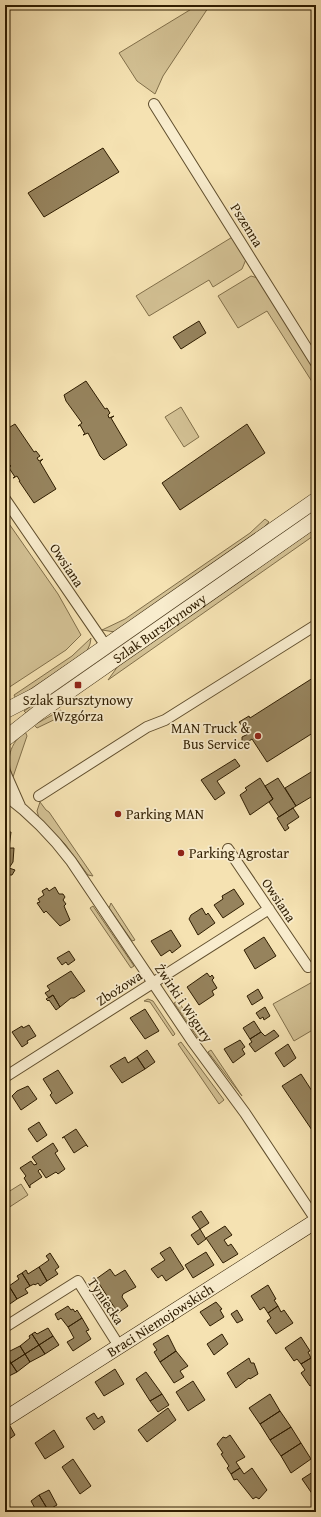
<svg xmlns="http://www.w3.org/2000/svg" width="321" height="1517" font-family="'Gentium Book Plus',serif">
  <rect width="100%" height="100%" fill="#f5e2b2"/>
  <filter id="stains"><feTurbulence type="fractalNoise" baseFrequency=".005" numOctaves="4"/><feColorMatrix values="0 0 0 0 .2 0 0 0 0 .09 0 0 0 0 .02 0 0 0 .5 -.17"/></filter>
  <radialGradient id="worn" r=".72"><stop offset=".6" stop-color="#630" stop-opacity="0"/><stop offset="1" stop-color="#630" stop-opacity=".3"/></radialGradient>
  <path fill="#d3c194" stroke="#816f4a" d="M 198,5 L 210,5 L 163,76 L 155,94 L 137,81 L 119,53 Z
    M 234,236 L 247,257 L 242,269 L 213,287 L 209,280 L 149,316 L 136,296 Z
    M 251,276 L 261,279 L 316,369 L 316,388 L 267,311 L 238,328 L 218,296 Z
    M 181,407 L 199,437 L 184,447 L 165,417 Z
    M 316,509 L 316,511 L 26,713 L 24,711 Z
    M 5,518 L 58,594 L 81,635 L 66,650 L 5,690 Z
    M 265,519 L 269,522 L 263,528 L 115,632 L 102,630 L 125,619 L 250,533 Z
    M 316,528 L 316,534 L 108,680 L 118,666 Z
    M 91,638 L 90,644 L 87,651 L 16,699 L 14,695 L 72,656 Z
    M 61,710 L 64,715 L 37,728 L 34,725 Z
    M 25,731 L 27,736 L 13,777 C 5,759 10,744 25,731 Z
    M 40,802 L 46,810 L 49,812 L 93,876 L 88,875 L 65,844 L 39,818 L 37,811 Z
    M 111,903 L 135,940 L 132,941 L 109,908 Z
    M 93,906 L 134,966 L 131,968 L 90,908 Z
    M 316,980 L 316,1028 L 294,1041 L 273,1004 Z
    M 148,999 L 153,1001 L 175,1034 L 173,1036 L 150,1002 L 144,1001 Z
    M 178,1001 L 201,1035 L 198,1038 L 174,1003 Z
    M 181,1042 L 224,1100 L 219,1104 L 178,1044 Z
    M 211,1050 L 242,1096 L 208,1052 Z
    M 21,1184 L 28,1195 L 5,1210 L 5,1194 Z"/>
  <path fill="#96835d" stroke="#2f1d01" d="M 103,148 L 119,172 L 44,217 L 28,193 Z
    M 199,321 L 206,333 L 181,349 L 173,337 Z
    M 86,381 L 105,409 L 107,408 L 110,413 L 108,415 L 109,418 L 114,416 L 111,418 L 127,445 L 104,460 L 100,456 L 88,433 L 83,435 L 85,434 L 80,425 L 78,426 L 82,423 L 66,401 L 64,395 Z
    M 15,424 L 34,452 L 36,451 L 40,456 L 37,458 L 39,461 L 43,459 L 40,462 L 56,489 L 34,503 L 19,481 L 20,481 L 17,476 L 13,478 L 15,477 L 9,468 L 7,469 L 11,466 L 5,460 L 5,430 Z
    M 247,424 L 265,453 L 180,510 L 162,483 Z
    M 316,676 L 316,731 L 267,762 L 252,739 L 246,743 L 242,742 L 242,737 L 248,734 L 239,722 L 249,716 L 250,718 Z
    M 235,759 L 240,766 L 217,781 L 225,793 L 215,800 L 201,780 Z
    M 316,769 L 316,794 L 296,806 L 285,788 Z
    M 260,778 L 273,799 L 250,815 L 240,795 L 247,790 L 245,788 Z
    M 278,778 L 296,806 L 279,817 L 269,802 L 273,799 L 265,786 Z
    M 293,808 L 299,817 L 287,825 L 289,828 L 285,831 L 277,818 Z
    M 5,832 L 11,832 L 9,848 L 14,848 L 13,862 L 9,868 L 15,870 L 12,875 L 5,875 Z
    M 55,887 L 59,894 L 63,894 L 65,897 L 63,900 L 66,904 L 64,906 L 70,920 L 60,926 L 46,911 L 44,913 L 37,903 L 40,902 L 38,899 L 44,895 L 42,891 L 47,888 L 49,891 Z
    M 234,889 L 244,904 L 223,918 L 214,905 L 223,899 L 222,896 Z
    M 202,908 L 206,915 L 208,913 L 215,923 L 198,935 L 189,919 L 191,915 Z
    M 171,930 L 181,946 L 172,953 L 170,950 L 161,956 L 151,941 Z
    M 264,937 L 276,956 L 255,969 L 244,950 Z
    M 69,951 L 75,960 L 68,965 L 66,962 L 62,965 L 57,958 Z
    M 71,971 L 85,991 L 74,998 L 71,998 L 60,1007 L 53,995 L 49,998 L 45,993 L 50,990 L 47,986 Z
    M 207,973 L 210,977 L 212,975 L 214,978 L 212,980 L 217,988 L 212,991 L 214,995 L 199,1005 L 187,987 Z
    M 258,989 L 263,998 L 252,1005 L 247,996 Z
    M 53,995 L 60,1007 L 56,1010 L 49,1000 L 48,1001 L 46,999 Z
    M 265,1007 L 270,1016 L 264,1020 L 263,1017 L 260,1019 L 256,1013 Z
    M 145,1009 L 159,1031 L 145,1039 L 130,1018 Z
    M 254,1021 L 261,1032 L 250,1039 L 243,1028 Z
    M 29,1025 L 36,1036 L 27,1041 L 28,1043 L 22,1047 L 12,1032 L 22,1026 L 23,1028 Z
    M 274,1030 L 279,1036 L 255,1052 L 249,1044 L 252,1042 L 250,1039 L 261,1032 L 265,1036 Z
    M 240,1040 L 245,1047 L 242,1049 L 245,1054 L 233,1063 L 224,1049 Z
    M 288,1044 L 296,1058 L 284,1067 L 275,1053 Z
    M 147,1050 L 155,1062 L 145,1069 L 137,1057 Z
    M 125,1057 L 128,1063 L 137,1057 L 145,1069 L 122,1083 L 110,1066 Z
    M 58,1070 L 73,1093 L 56,1104 L 50,1095 L 52,1093 L 43,1079 Z
    M 301,1074 L 312,1091 L 316,1088 L 316,1136 L 282,1086 Z
    M 28,1086 L 37,1099 L 21,1110 L 12,1096 L 17,1091 Z
    M 39,1122 L 47,1135 L 37,1142 L 28,1129 Z
    M 76,1129 L 88,1147 L 86,1145 L 74,1153 L 64,1137 L 62,1138 Z
    M 53,1143 L 58,1151 L 55,1153 L 65,1169 L 58,1174 L 56,1172 L 46,1178 L 40,1169 L 38,1171 L 42,1177 L 30,1185 L 30,1188 L 24,1178 L 26,1176 L 20,1168 L 31,1161 L 34,1165 L 37,1164 L 32,1157 Z
    M 201,1211 L 209,1223 L 200,1229 L 192,1217 Z
    M 225,1226 L 232,1235 L 224,1240 L 228,1246 L 231,1244 L 238,1254 L 223,1263 L 206,1238 Z
    M 200,1229 L 206,1239 L 198,1245 L 191,1235 Z
    M 170,1247 L 184,1269 L 166,1281 L 162,1275 L 158,1278 L 151,1269 L 165,1260 L 160,1253 Z
    M 206,1252 L 214,1265 L 193,1278 L 185,1265 Z
    M 50,1253 L 59,1267 L 55,1270 L 58,1274 L 47,1281 L 39,1267 L 49,1260 L 46,1256 Z
    M 39,1267 L 47,1281 L 40,1286 L 38,1283 L 35,1285 L 34,1284 L 30,1286 L 22,1273 L 26,1270 L 28,1274 Z
    M 110,1269 L 115,1276 L 125,1270 L 136,1287 L 123,1294 L 122,1297 L 128,1306 L 118,1313 L 96,1279 Z
    M 22,1273 L 30,1286 L 25,1289 L 28,1293 L 17,1299 L 9,1286 L 19,1279 L 17,1276 Z
    M 268,1285 L 276,1299 L 274,1300 L 278,1306 L 268,1313 L 264,1307 L 260,1310 L 251,1296 Z
    M 9,1286 L 17,1299 L 7,1306 L 5,1304 L 5,1288 Z
    M 216,1302 L 222,1309 L 220,1310 L 224,1317 L 210,1326 L 200,1312 Z
    M 68,1306 L 71,1310 L 73,1309 L 75,1312 L 77,1310 L 82,1318 L 68,1327 L 61,1318 L 58,1320 L 55,1314 Z
    M 278,1306 L 281,1312 L 284,1310 L 293,1323 L 276,1334 L 267,1321 L 271,1318 L 268,1313 Z
    M 237,1310 L 243,1320 L 237,1323 L 231,1314 Z
    M 82,1318 L 89,1330 L 86,1331 L 91,1339 L 73,1351 L 67,1342 L 74,1338 L 68,1327 Z
    M 48,1328 L 53,1336 L 39,1345 L 32,1334 L 35,1332 L 37,1334 Z
    M 32,1334 L 39,1345 L 25,1354 L 20,1346 L 30,1338 L 29,1336 Z
    M 222,1334 L 228,1344 L 214,1355 L 207,1344 Z
    M 168,1335 L 176,1351 L 160,1362 L 154,1352 L 157,1350 L 153,1344 Z
    M 53,1336 L 59,1345 L 45,1354 L 39,1345 Z
    M 301,1337 L 310,1351 L 308,1352 L 311,1358 L 301,1364 L 297,1359 L 294,1361 L 285,1348 Z
    M 39,1345 L 45,1354 L 30,1362 L 25,1354 Z
    M 20,1346 L 25,1354 L 11,1363 L 5,1351 L 7,1350 L 8,1352 Z
    M 176,1351 L 188,1366 L 180,1371 L 184,1377 L 174,1383 L 160,1362 Z
    M 5,1354 L 11,1363 L 5,1367 Z
    M 25,1354 L 30,1362 L 17,1372 L 11,1363 Z
    M 249,1358 L 251,1363 L 254,1363 L 258,1374 L 250,1379 L 249,1378 L 236,1388 L 227,1373 Z
    M 311,1358 L 316,1363 L 316,1383 L 310,1386 L 301,1373 L 305,1370 L 301,1364 Z
    M 11,1363 L 17,1372 L 5,1378 L 5,1367 Z
    M 115,1369 L 124,1384 L 104,1396 L 95,1382 Z
    M 146,1372 L 162,1394 L 150,1401 L 136,1379 Z
    M 193,1381 L 205,1400 L 188,1411 L 176,1392 Z
    M 162,1394 L 169,1405 L 158,1412 L 150,1401 Z
    M 270,1394 L 280,1411 L 260,1424 L 249,1408 Z
    M 168,1408 L 176,1420 L 147,1442 L 138,1430 Z
    M 280,1411 L 291,1427 L 270,1440 L 260,1424 Z
    M 94,1413 L 98,1419 L 102,1416 L 105,1422 L 94,1430 L 86,1418 Z
    M 10,1426 L 15,1435 L 5,1442 L 5,1429 Z
    M 291,1427 L 301,1443 L 281,1456 L 270,1440 Z
    M 54,1430 L 64,1447 L 45,1459 L 35,1443 Z
    M 230,1435 L 245,1457 L 236,1462 L 240,1468 L 231,1474 L 227,1468 L 229,1466 L 221,1454 L 223,1453 L 217,1444 L 223,1437 L 226,1438 Z
    M 301,1443 L 311,1459 L 291,1473 L 281,1456 Z
    M 73,1459 L 91,1486 L 80,1494 L 62,1467 Z
    M 240,1468 L 244,1474 L 252,1468 L 267,1490 L 259,1499 L 256,1497 L 253,1499 L 237,1479 L 234,1480 L 231,1474 Z
    M 316,1470 L 316,1493 L 313,1495 L 302,1479 Z
    M 49,1490 L 57,1505 L 48,1510 L 39,1495 Z
    M 39,1495 L 48,1510 L 46,1512 L 37,1512 L 31,1501 Z"/>
  <g fill="none" stroke-linecap="round" stroke-linejoin="round">
    <defs>
      <path id="street" d="M 154,104 L 316,363
        M 5,499 L 106,646
        M 5,772 L 20,806
        M 5,795 C 29,813 53,837 71,861 L 192,1041 L 245,1113 L 316,1220
        M 39,796 L 147,727 L 165,720 L 316,625
        M 228,849 L 308,967
        M 5,1077 L 269,909
        M 5,1327 L 78,1281 L 119,1346"/>
      <g id="secondary">
        <path d="M 5,711 L 36,695 L 316,500"/>
        <path id="s1" d="M 5,739 L 38,713 L 316,519"/>
        <path id="s2" d="M 5,1419 L 316,1221"/>
      </g>
    </defs>
    <use href="#street" stroke="#604e2d" stroke-width="12"/>
    <use href="#secondary" stroke="#2f1d01" stroke-width="16"/>
    <use href="#street" stroke="#f8eccd" stroke-width="10"/>
    <use href="#secondary" stroke="#f8eccd" stroke-width="15"/>
  </g>
  <g fill="#8f2418" stroke="#f8eccd" stroke-width="1.5">
    <rect x="74" y="681" width="8" height="8" rx="2"/>
    <circle cx="258" cy="736" r="4"/>
    <circle cx="118" cy="814" r="4"/>
    <circle cx="181" cy="853" r="4"/>
  </g>
  <g text-anchor="middle" dominant-baseline="central" stroke-width="3.5" stroke-linejoin="round" paint-order="stroke">
    <g font-size="14" fill="#2f1d01" stroke="#f8eccd">
      <text transform="translate(247 225) rotate(58)">Pszenna</text>
      <text transform="translate(67 565) rotate(56)">Owsiana</text>
      <text stroke="none"><textPath href="#s1" startOffset="190">Szlak Bursztynowy</textPath></text>
      <text transform="translate(279 900) rotate(56)">Owsiana</text>
      <text transform="translate(119 988) rotate(-33)">Zbożowa</text>
      <text transform="translate(184 1003) rotate(56)">Żwirki i Wigury</text>
      <text transform="translate(106 1301) rotate(56)">Tyniecka</text>
      <text stroke="none"><textPath href="#s2" startOffset="184">Braci Niemojowskich</textPath></text>
    </g>
    <g font-size="14" fill="#2f1d01" stroke="#f8eccd" text-anchor="start">
      <text x="78" y="700" text-anchor="middle">Szlak Bursztynowy<tspan x="78" dy="16">Wzgórza</tspan></text>
      <text x="250" y="728" text-anchor="end">MAN Truck &amp;<tspan x="250" dy="16">Bus Service</tspan></text>
      <text x="126" y="814">Parking MAN</text>
      <text x="189" y="853">Parking Agrostar</text>
    </g>
  </g>
  <rect width="321" height="1517" fill="none" stroke="#f5e2b2" stroke-width="20"/>
  <rect x="6" y="6" width="309" height="1505" fill="none" stroke="#2f1d01" stroke-width="2"/>
  <rect x="10" y="10" width="301" height="1497" fill="none" stroke="#2f1d01"/>
  <rect width="100%" height="100%" filter="url(#stains)"/>
  <rect width="100%" height="100%" fill="url(#worn)"/>
</svg>
